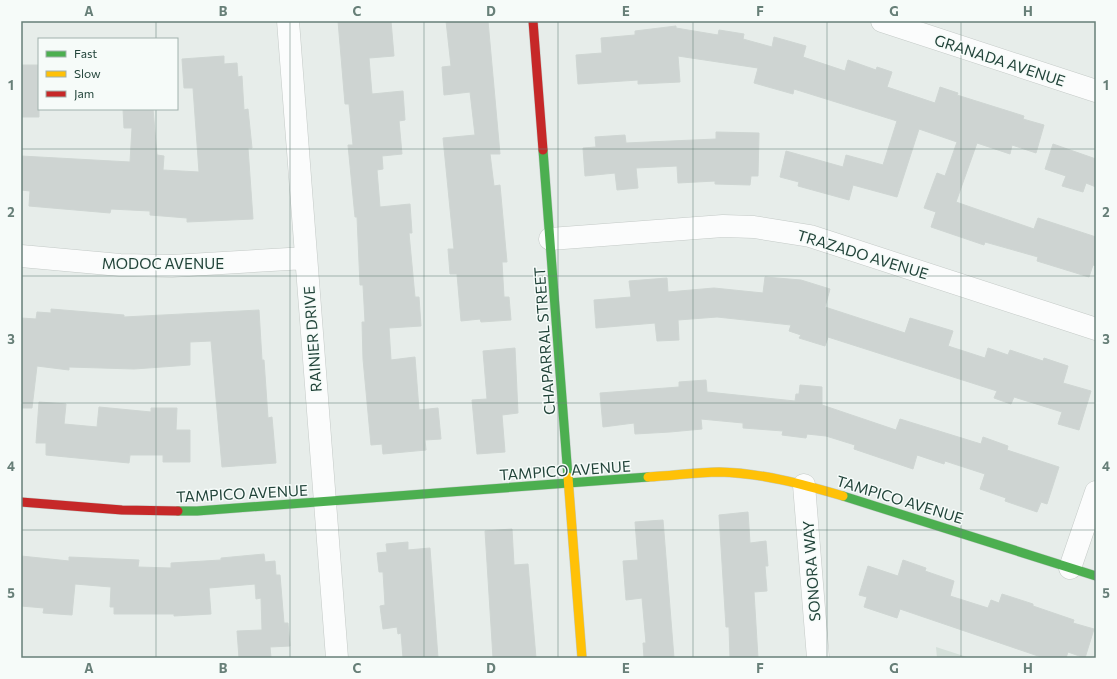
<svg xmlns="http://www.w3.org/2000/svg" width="1117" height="679" font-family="Commissioner,sans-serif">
  <rect width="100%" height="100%" fill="#e7edea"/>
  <path fill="#d5e0da" d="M 936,647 L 970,658 L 937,658 Z"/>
  <path fill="#ced4d2" stroke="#cfd6d3" d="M 338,21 L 391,21 L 394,56 L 369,58 L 372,94 L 403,91 L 405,120 L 399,121 L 402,154 L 382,156 L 383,169 L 377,170 L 380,207 L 410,204 L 412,233 L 409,233 L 415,297 L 419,297 L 421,326 L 389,328 L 391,360 L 415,357 L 419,410 L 438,408 L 441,439 L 425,440 L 426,450 L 383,454 L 382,444 L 371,445 L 363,359 L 362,322 L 365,322 L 363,285 L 360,285 L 357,217 L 355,217 L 348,145 L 353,145 L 349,104 L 345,104 Z
    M 446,21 L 488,21 L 500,154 L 490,154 L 494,186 L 500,185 L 507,262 L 502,262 L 504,297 L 509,297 L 511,320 L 481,322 L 480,319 L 461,321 L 457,274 L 450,274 L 448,249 L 454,249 L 443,138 L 475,135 L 470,92 L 444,95 L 442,67 L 451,66 Z
    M 676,26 L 676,28 L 718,35 L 719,30 L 744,34 L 743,39 L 772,47 L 774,37 L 806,46 L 803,57 L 845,71 L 848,60 L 876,70 L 877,67 L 892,72 L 887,87 L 935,103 L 940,87 L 958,93 L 957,95 L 1024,116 L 1023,119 L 1044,125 L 1036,153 L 1012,145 L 1010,154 L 977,143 L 956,202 L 1034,229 L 1038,218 L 1096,237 L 1096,266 L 1093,265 L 1089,277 L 1037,261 L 1038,257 L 985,242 L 984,245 L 931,227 L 936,212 L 924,208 L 937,173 L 945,176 L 957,142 L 919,129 L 897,197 L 853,185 L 849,200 L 798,186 L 799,182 L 780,177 L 786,151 L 843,167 L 846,155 L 883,165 L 897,121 L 794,89 L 793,94 L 754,83 L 758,68 L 678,56 L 680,82 L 638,84 L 638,80 L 578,84 L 576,55 L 602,53 L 601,38 L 635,35 L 635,31 Z
    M 224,56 L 224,64 L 237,63 L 238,77 L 242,76 L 244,110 L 248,109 L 252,148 L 248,148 L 253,219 L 187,222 L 187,218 L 150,215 L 150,211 L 111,209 L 110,213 L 29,206 L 30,191 L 21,190 L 21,156 L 130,162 L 132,128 L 124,128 L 123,109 L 153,109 L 157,155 L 164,156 L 163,170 L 199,172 L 193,88 L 184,88 L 182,59 Z
    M 21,65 L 39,65 L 39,117 L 21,117 Z
    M 716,132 L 759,133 L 758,176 L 751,176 L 750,185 L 715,184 L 715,181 L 678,183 L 677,166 L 636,168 L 638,188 L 617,190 L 615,173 L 585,176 L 583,148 L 596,147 L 595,137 L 625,135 L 626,143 L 716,139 Z
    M 1053,144 L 1096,159 L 1096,187 L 1086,183 L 1083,192 L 1062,186 L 1066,176 L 1045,169 Z
    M 765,277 L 801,280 L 830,289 L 825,307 L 905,333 L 910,318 L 953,331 L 948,346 L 985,358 L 988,348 L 1008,355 L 1010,350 L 1043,361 L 1044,358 L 1068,366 L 1063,383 L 1091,391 L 1079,430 L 1058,424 L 1062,412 L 1014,397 L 1011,404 L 994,398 L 997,391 L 828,337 L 825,346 L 799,338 L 801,335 L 789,331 L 791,325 L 717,317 L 678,320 L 679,340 L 657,341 L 655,323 L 596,328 L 594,300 L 631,297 L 629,281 L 667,278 L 668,292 L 714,288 L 763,293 Z
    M 51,309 L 124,315 L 124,317 L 259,310 L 262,360 L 264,360 L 268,418 L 272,417 L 276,463 L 222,467 L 211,341 L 190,342 L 190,365 L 134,369 L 69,367 L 69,370 L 37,366 L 32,408 L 21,408 L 21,318 L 36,319 L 37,312 L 51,313 Z
    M 515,348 L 518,413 L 502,415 L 505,452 L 477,454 L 472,400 L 487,399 L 483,351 Z
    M 706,380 L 707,392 L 795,401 L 796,394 L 799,394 L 800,385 L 822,387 L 822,405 L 896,430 L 900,419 L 981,444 L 983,437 L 1008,446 L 1007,450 L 1059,467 L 1047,504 L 1041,502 L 1037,512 L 1005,501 L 1006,498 L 980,489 L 985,474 L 945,461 L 944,464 L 917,455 L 913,469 L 854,449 L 855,445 L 826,436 L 807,434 L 806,438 L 782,435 L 783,431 L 743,428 L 743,423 L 701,419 L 702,429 L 670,432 L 635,434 L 634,423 L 603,427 L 600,393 L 679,387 L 679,382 Z
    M 39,402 L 66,404 L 64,424 L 97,427 L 99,407 L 151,412 L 151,408 L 177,408 L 176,430 L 190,430 L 190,462 L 163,462 L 163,455 L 130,455 L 129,463 L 46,455 L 46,443 L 36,443 Z
    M 748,512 L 750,543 L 766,541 L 768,566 L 765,566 L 767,591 L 754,592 L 758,658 L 730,658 L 729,627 L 726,627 L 719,515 Z
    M 663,520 L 674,658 L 644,658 L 643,643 L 646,643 L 642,598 L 626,600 L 623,561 L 638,560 L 635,522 Z
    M 512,529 L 514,565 L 528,564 L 536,658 L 493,658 L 485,531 Z
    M 408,542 L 408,550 L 430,548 L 438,658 L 403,658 L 401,633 L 398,634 L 397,627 L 383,629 L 380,606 L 385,605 L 383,572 L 379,572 L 377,553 L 387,552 L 386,544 Z
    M 264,554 L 265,562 L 275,561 L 276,575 L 280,575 L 284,623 L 288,623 L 290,646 L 270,647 L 271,658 L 239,658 L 237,631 L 262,630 L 261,598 L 256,599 L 255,584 L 209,588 L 211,614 L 174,616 L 174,614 L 114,614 L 114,607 L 110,607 L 111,587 L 75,584 L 72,615 L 43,613 L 44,608 L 21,606 L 21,556 L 69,561 L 69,557 L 139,560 L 138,567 L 171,568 L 171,563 L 221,560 L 221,558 Z
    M 903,560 L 926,568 L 925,571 L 954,581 L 950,596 L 988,608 L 991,600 L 999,603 L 1002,594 L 1033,604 L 1033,606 L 1074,620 L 1073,623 L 1094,629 L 1085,658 L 1068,652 L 1066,658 L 1044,658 L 900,609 L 897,618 L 864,607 L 867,597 L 859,595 L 868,566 L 898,576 Z"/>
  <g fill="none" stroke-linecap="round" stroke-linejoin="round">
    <defs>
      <path id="street" d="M 288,21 L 337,658
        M 882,21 L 1096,91
        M 550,239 L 723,226 L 754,227 L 810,236 L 1096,329
        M 21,256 L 120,265 L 172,266 L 306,258
        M 804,485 L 818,658
        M 1070,568 L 1096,492"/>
      <path id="fast" d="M 543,150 L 568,477
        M 843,496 L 1096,576
        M 178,511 L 197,511 L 648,477"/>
      <path id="slow" d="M 568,477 L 582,658
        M 648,477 C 672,476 696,472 719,472 C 762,473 802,484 843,496"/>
      <path id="jam" d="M 533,21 L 543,150
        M 21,502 L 122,510 L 178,511"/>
    </defs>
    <use href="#street" stroke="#c4cac7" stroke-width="23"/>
    <use href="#fast" stroke="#c2cbc7" stroke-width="10"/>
    <use href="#slow" stroke="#c2cbc7" stroke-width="10"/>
    <use href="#jam" stroke="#c2cbc7" stroke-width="10"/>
    <use href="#street" stroke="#fbfcfc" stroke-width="22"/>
    <use href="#fast" stroke="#4caf50" stroke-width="9"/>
    <use href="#slow" stroke="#ffc107" stroke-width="9"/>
    <use href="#jam" stroke="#c62828" stroke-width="9"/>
  </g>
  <path fill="none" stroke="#677f78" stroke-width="1" stroke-opacity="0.55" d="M 156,21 L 156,39M 290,21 L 290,658M 424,21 L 424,658M 558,21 L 558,658M 693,21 L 693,658M 827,21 L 827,658M 961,21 L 961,658M 156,109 L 156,658M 21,149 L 1096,149M 21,276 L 1096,276M 21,403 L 1096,403M 21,530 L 1096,530"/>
  <g text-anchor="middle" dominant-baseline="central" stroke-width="3" stroke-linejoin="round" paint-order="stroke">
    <g font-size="15" fill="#22443a" stroke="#f6fbf9">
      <text transform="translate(1000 60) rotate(18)">GRANADA AVENUE</text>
      <text transform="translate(863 254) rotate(17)">TRAZADO AVENUE</text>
      <text x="163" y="263">MODOC AVENUE</text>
      <text transform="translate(312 339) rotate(-94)">RAINIER DRIVE</text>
      <text transform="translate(544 341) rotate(-94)">CHAPARRAL STREET</text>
      <text transform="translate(565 470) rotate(-4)">TAMPICO AVENUE</text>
      <text transform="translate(242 493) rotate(-3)">TAMPICO AVENUE</text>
      <text transform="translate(900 499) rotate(17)">TAMPICO AVENUE</text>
      <text transform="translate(811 571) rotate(-94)">SONORA WAY</text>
    </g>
  </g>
  <rect width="1117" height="679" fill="none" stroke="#f6fbf9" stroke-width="44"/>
  <rect x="38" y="38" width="140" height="72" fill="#f6fbf9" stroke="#a1b2ad"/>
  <rect x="46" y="51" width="20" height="6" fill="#4caf50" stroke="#a1b2ad"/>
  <text x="74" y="58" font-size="12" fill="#22443a">Fast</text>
  <rect x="46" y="71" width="20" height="6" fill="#ffc107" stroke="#a1b2ad"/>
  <text x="74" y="78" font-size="12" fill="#22443a">Slow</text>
  <rect x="46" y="91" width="20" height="6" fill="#c62828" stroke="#a1b2ad"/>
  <text x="74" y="98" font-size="12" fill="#22443a">Jam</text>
  <rect x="22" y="22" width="1073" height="635" fill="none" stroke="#677f78" stroke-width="1.5"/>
  <g font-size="13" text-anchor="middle" font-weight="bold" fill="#677f78">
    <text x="89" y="16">A</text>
    <text x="223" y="16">B</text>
    <text x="357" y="16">C</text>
    <text x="491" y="16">D</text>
    <text x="626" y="16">E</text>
    <text x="760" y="16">F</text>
    <text x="894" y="16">G</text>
    <text x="1028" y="16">H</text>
    <text x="11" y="90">1</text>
    <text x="1106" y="90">1</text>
    <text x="11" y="217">2</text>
    <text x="1106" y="217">2</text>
    <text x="11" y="344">3</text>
    <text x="1106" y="344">3</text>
    <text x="11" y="471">4</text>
    <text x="1106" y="471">4</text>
    <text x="11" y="598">5</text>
    <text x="1106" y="598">5</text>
    <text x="89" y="673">A</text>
    <text x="223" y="673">B</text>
    <text x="357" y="673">C</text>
    <text x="491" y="673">D</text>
    <text x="626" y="673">E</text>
    <text x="760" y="673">F</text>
    <text x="894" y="673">G</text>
    <text x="1028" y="673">H</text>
  </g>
</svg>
